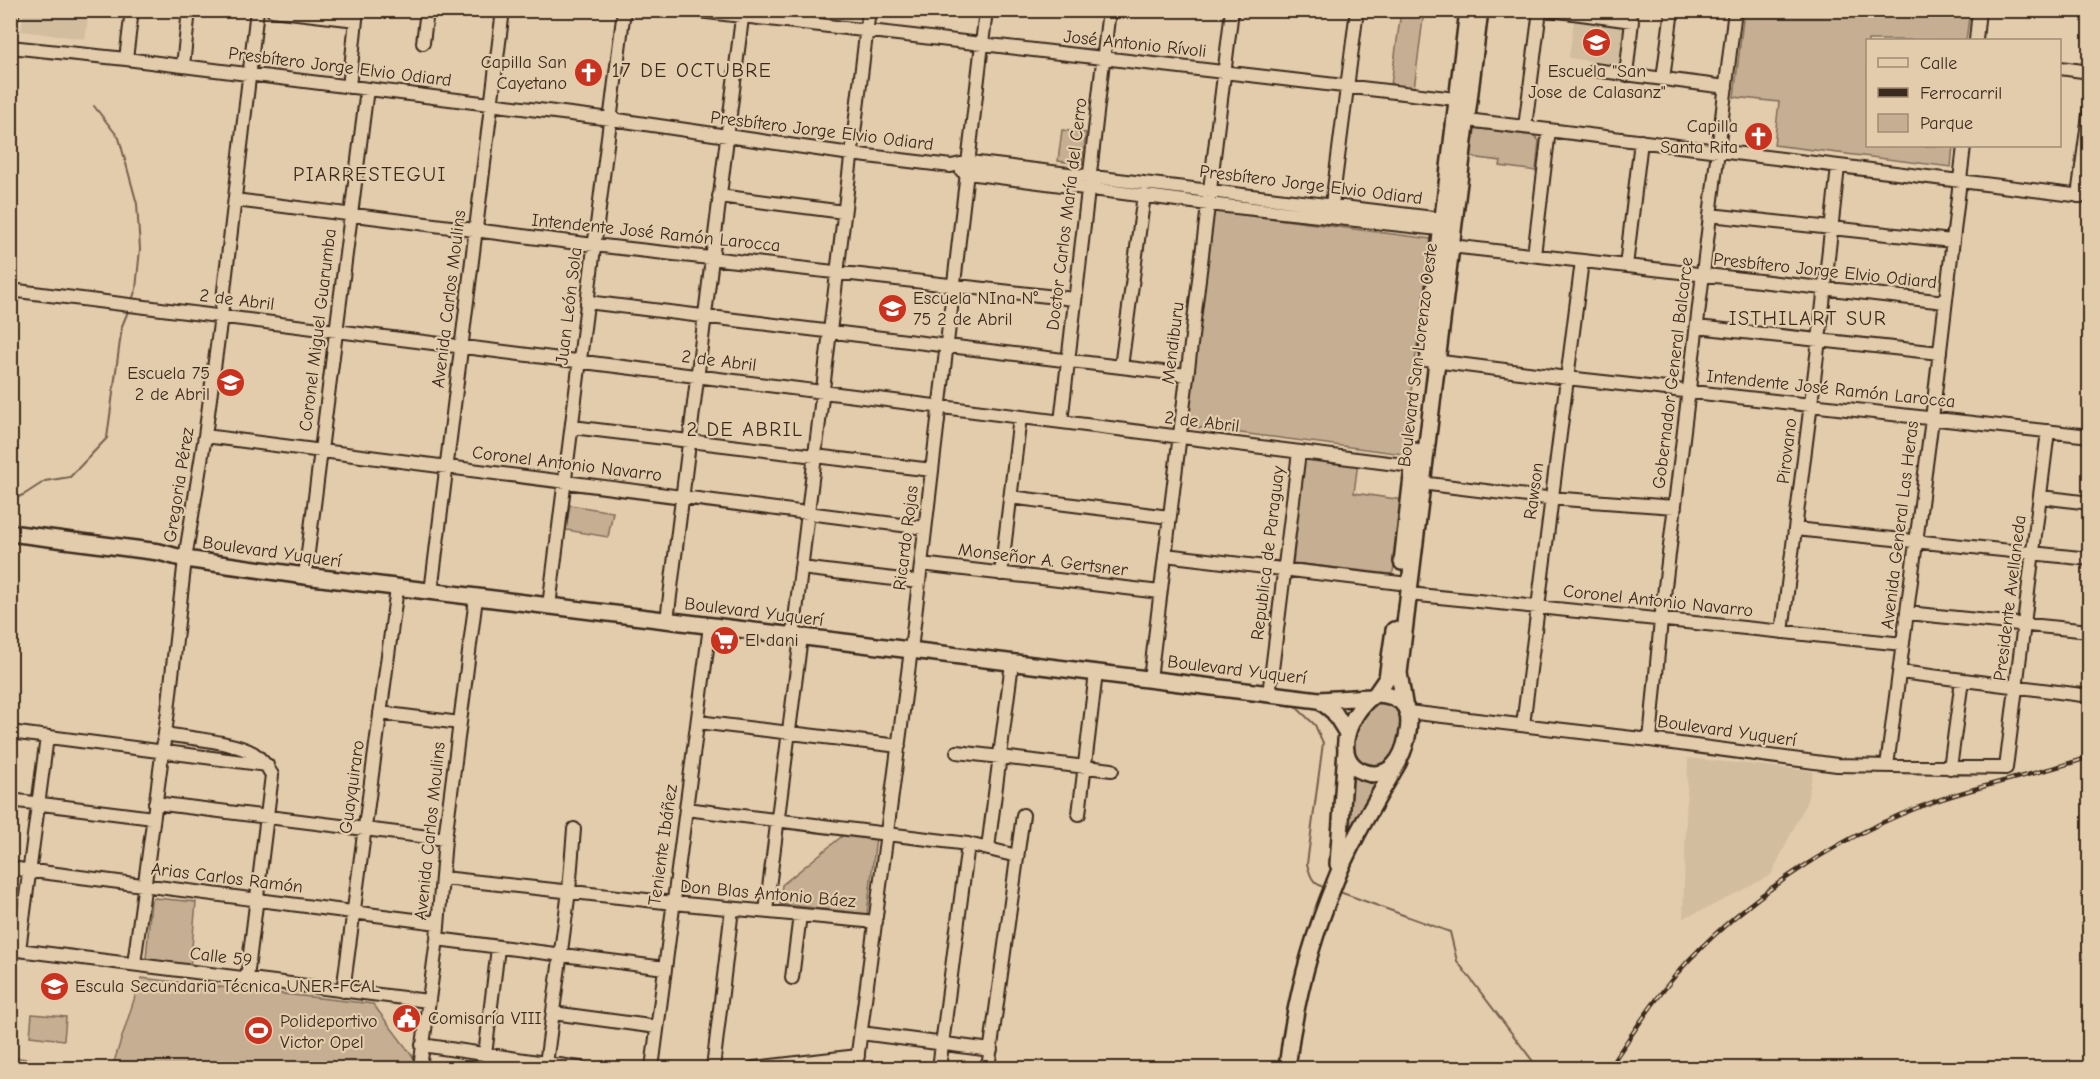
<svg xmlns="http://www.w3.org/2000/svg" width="2100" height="1079" font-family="'Comic Neue',sans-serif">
  <rect width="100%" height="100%" fill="#e3ccac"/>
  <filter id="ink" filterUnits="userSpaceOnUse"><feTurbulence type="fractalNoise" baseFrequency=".0167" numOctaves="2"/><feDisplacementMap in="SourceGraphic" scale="12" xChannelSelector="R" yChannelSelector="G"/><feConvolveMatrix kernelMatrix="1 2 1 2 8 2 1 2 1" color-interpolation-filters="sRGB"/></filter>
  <g filter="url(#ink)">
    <path fill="#d3bd9f" d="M 24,10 L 89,11 L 85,39 L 21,31 Z
      M 1574,19 L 1626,26 L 1621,65 L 1569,58 Z
      M 1688,758 L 1813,771 L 1807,801 L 1771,875 L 1710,907 L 1683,918 Z"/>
    <path fill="#c5ae92" stroke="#806c58" stroke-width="1.5" d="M 1401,11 L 1424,11 L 1414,89 L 1391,85 Z
      M 1744,11 L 1970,11 L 1966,40 L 1868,40 L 1868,146 L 1953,146 L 1951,167 L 1774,145 L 1779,102 L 1734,97 Z
      M 1474,128 L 1535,136 L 1539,141 L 1536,171 L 1500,166 L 1501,161 L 1471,157 Z
      M 1062,130 L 1086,133 L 1082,164 L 1058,161 Z
      M 1214,211 L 1431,239 L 1403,454 L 1187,426 Z
      M 1309,455 L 1358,462 L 1354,493 L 1403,500 L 1393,572 L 1391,574 L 1293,563 L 1304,461 Z
      M 570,505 L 613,512 L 608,537 L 566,530 Z
      M 1383,700 L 1396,704 L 1407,717 L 1406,734 L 1388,765 L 1373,769 L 1358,765 L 1350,750 L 1350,740 L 1369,704 Z
      M 1347,768 L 1382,775 L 1349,842 L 1343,840 Z
      M 846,833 L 876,837 L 867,914 L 780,904 L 782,885 Z
      M 155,898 L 196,902 L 190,969 L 150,965 L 146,959 L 151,901 Z
      M 141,978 L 373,1004 L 414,1058 L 412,1068 L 112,1068 Z
      M 32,1014 L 66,1017 L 64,1040 L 30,1036 Z
      M 10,1057 L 11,1057 L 100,1068 L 11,1068 Z"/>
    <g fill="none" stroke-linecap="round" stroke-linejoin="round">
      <path stroke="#74614e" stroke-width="2" d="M 94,106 L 119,138 L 137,204 L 140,249 L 136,289 L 132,300
        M 10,501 L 25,494 L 45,481 L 70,477 L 107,438 L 122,326 L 129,309
        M 1159,689 L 1295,706 L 1315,725 L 1323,743 L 1307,864 C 1310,875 1312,883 1323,887
        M 1337,891 L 1450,932 L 1457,961 L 1538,1068"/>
      <defs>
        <path id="minor" d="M 272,10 L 356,20
          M 690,10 L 1464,100
          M 1551,10 L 1632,21 L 1626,75
          M 1976,40 L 1979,10
          M 423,43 L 427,10
          M 10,47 L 126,59 L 611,119 L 851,154 L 951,166 L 970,162 L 1450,220
          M 126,59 L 132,10
          M 183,66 L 189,10
          M 2060,68 L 2090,72
          M 1594,70 L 1726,87
          M 1663,79 L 1672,10
          M 349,87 L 357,10
          M 1459,119 L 2090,197
          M 1525,127 L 1540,10
          M 962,171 L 968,173 L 1208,204 L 1448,230
          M 719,196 L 844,212
          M 2078,196 L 2090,107
          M 235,200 L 594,245 L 1074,299
          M 1331,212 L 1357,10
          M 1710,215 L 1952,241
          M 1451,246 L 1945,302
          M 1534,255 L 1549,130
          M 1626,266 L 1641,141
          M 10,290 L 1420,467
          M 587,302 L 1187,375
          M 1697,327 L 1940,353
          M 1426,360 L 1567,378 L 2090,436
          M 1121,367 L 1144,195
          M 1061,422 L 1109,10
          M 572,427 L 932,470
          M 205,436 L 925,528
          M 1413,482 L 1535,497 L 1675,507
          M 1010,497 L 1169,517
          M 2041,497 L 2090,503
          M 1795,529 L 2090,559
          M 1165,555 L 1400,583
          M 921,564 L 1160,592
          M 801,568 L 919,582
          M 1001,574 L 1020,417
          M 305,576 L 367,89
          M 431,592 L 503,10
          M 1409,594 L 1903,644
          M 549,606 L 624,10
          M 1907,613 L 2090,631
          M 667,620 L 743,10
          M 1782,632 L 1819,340 L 1838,167
          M 793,636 L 869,10
          M 1900,672 L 2090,696
          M 1150,679 L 1232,10
          M 1269,694 L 1299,452
          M 1408,712 L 1650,740 L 1837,765 L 2006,768 L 2048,431
          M 380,713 L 460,723
          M 698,722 L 899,746
          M 1523,725 L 1582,261
          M 10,732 L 267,765
          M 165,734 C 188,738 235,742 253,753 C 262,759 267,766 272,775 L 247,978
          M 1650,740 L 1661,620 L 1735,10
          M 957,752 L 1112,770
          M 1887,766 L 1932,419 L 1964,146
          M 1950,768 L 1962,680
          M 10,800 L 153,818
          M 155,803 L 445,839
          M 686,809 L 968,844 L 1017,856
          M 1079,814 L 1096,673
          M 988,848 L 1012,663
          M 10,868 L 438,923
          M 443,878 L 674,903 L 876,922
          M 766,911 L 801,637
          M 437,939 L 665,968
          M 10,949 L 428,1001
          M 19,950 L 47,737
          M 134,964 L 168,711 L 185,559 L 205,436 L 221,316 L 257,10
          M 792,978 L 800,915
          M 343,991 L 397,588
          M 553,1013 L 657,1027
          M 861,1033 L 991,1050
          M 422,1045 L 580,1068
          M 485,1055 L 498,948
          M 546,1064 L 569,891 L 574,829
          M 420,1068 L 437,939 L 445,839 L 476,598
          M 652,1068 L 710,626
          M 713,1068 L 732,909
          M 754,1068 L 858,1056
          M 856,1068 L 911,650 L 986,10
          M 939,1068 L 968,844
          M 988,1068 L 1023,815"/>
        <path id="major" d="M 10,15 L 11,10
          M 1427,350 L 1468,10
          M 10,533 L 159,552 L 185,559 L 305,576 L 1319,700 L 1370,697
          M 1402,562 L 1415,451
          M 1376,694 L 1387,678 L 1394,630
          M 1376,694 C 1405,695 1413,711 1407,737 C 1403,758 1390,781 1364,772 C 1328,759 1352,707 1376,694 Z
          M 1319,700 L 1334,712 L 1347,733
          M 1404,703 L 1399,673 L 1480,10
          M 1338,864 L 1346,750
          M 1287,1068 C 1294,1005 1311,941 1335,882 C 1351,840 1377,800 1399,761"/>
      </defs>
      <use href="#minor" stroke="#3b2a1e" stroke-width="16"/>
      <use href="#major" stroke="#3b2a1e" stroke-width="20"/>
      <use href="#minor" stroke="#e3ccac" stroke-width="12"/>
      <use href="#major" stroke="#e3ccac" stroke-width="15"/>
      <defs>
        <path id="rail" d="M 1609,1068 C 1634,1031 1659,992 1690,959 C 1754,892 1845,833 1933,802 C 1984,784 2038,774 2090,757"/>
      </defs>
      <use href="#rail" stroke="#3b2a1e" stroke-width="4.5"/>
      <use href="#rail" stroke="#e3ccac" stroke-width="2" stroke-dasharray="7" stroke-linecap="butt"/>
    </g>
  </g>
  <defs>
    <symbol id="school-disc" viewBox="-11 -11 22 22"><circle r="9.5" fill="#c8321e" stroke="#e3ccac"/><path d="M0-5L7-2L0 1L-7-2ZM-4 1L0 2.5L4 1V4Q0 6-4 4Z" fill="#fff"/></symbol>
    <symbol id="church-disc" viewBox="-11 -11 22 22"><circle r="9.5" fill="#c8321e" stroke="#e3ccac"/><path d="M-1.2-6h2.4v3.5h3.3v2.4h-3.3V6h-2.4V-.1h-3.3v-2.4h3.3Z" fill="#fff"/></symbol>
    <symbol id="supermarket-disc" viewBox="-11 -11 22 22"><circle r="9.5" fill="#c8321e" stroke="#e3ccac"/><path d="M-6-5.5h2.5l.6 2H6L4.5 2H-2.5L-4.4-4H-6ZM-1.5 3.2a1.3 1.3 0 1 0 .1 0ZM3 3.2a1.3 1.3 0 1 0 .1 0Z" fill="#fff"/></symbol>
    <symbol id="civic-disc" viewBox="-11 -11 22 22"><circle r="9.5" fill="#c8321e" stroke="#e3ccac"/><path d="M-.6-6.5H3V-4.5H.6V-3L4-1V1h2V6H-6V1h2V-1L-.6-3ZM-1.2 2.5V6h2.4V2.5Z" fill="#fff"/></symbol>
    <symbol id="stadium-disc" viewBox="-11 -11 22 22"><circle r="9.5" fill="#c8321e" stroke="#e3ccac"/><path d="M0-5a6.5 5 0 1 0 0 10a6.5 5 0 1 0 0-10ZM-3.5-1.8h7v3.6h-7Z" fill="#fff"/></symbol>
  </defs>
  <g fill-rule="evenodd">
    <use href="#school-disc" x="1580" y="26" width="33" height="33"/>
    <use href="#church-disc" x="572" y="56" width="33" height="33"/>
    <use href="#church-disc" x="1742" y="120" width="33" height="33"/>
    <use href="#school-disc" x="876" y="292" width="33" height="33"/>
    <use href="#school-disc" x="214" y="366" width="33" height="33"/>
    <use href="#supermarket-disc" x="708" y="624" width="33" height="33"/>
    <use href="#school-disc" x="38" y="970" width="33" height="33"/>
    <use href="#civic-disc" x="390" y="1002" width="33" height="33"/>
    <use href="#stadium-disc" x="242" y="1014" width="33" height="33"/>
  </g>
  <g text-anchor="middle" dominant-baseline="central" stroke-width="4.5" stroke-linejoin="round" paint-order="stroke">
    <g font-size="18" fill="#3b2a1e" stroke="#e3ccac">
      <text transform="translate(1135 44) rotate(6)">José Antonio Rívoli</text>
      <text transform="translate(340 67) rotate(7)">Presbítero Jorge Elvio Odiard</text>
      <text transform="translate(822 131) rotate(7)">Presbítero Jorge Elvio Odiard</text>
      <text transform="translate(1311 185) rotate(7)">Presbítero Jorge Elvio Odiard</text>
      <text transform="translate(1067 214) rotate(-83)">Doctor Carlos María del Cerro</text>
      <text transform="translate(656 233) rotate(6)">Intendente José Ramón Larocca</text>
      <text transform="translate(1825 271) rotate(6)">Presbítero Jorge Elvio Odiard</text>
      <text transform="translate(449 299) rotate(-83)">Avenida Carlos Moulins</text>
      <text transform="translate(237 300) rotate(7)">2 de Abril</text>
      <text transform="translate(569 306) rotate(-83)">Juan León Sola</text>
      <text transform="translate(318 330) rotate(-83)">Coronel Miguel Guarumba</text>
      <text transform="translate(1173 343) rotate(-83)">Mendiburu</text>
      <text transform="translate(1418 355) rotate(-83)">Boulevard San Lorenzo Oeste</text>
      <text transform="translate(719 361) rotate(7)">2 de Abril</text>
      <text transform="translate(1673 373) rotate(-83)">Gobernador General Balcarce</text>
      <text transform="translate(1831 389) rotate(6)">Intendente José Ramón Larocca</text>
      <text transform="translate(1202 422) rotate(7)">2 de Abril</text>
      <text transform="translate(1787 451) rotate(-83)">Pirovano</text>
      <text transform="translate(567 464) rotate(7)">Coronel Antonio Navarro</text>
      <text transform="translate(179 485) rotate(-81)">Gregoria Pérez</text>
      <text transform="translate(1534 491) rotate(-82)">Rawson</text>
      <text transform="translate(1900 525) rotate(-83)">Avenida General Las Heras</text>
      <text transform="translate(906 538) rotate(-83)">Ricardo Rojas</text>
      <text transform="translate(272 552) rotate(8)">Boulevard Yuquerí</text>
      <text transform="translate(1268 553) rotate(-83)">Republica de Paraguay</text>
      <text transform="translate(1043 560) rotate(7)">Monseñor A. Gertsner</text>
      <text transform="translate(2010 598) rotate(-83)">Presidente Avellaneda</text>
      <text transform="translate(1658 601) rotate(6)">Coronel Antonio Navarro</text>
      <text transform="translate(754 612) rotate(7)">Boulevard Yuquerí</text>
      <text transform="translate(1237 670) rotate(7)">Boulevard Yuquerí</text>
      <text transform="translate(1727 731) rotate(8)">Boulevard Yuquerí</text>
      <text transform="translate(352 787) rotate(-82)">Guayquiraro</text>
      <text transform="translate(430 831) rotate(-84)">Avenida Carlos Moulins</text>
      <text transform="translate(663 845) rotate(-82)">Teniente Ibáñez</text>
      <text transform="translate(227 878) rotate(7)">Arias Carlos Ramón</text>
      <text transform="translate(768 894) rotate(5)">Don Blas Antonio Báez</text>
      <text transform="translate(221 957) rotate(7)">Calle 59</text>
    </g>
    <g font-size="18" fill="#3b2a1e" stroke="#e3ccac" text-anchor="start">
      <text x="567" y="62" text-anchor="end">Capilla San<tspan x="567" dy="21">Cayetano</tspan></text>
      <text x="1597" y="71" text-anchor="middle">Escuela "San<tspan x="1597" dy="21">Jose de Calasanz"</tspan></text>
      <text x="1738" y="126" text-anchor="end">Capilla<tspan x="1738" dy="21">Santa Rita</tspan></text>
      <text x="913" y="298">Escuela NIna N°<tspan x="913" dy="21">75 2 de Abril</tspan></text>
      <text x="210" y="373" text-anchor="end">Escuela 75<tspan x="210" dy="21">2 de Abril</tspan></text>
      <text x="745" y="640">El dani</text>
      <text x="75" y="986">Escula Secundaria Técnica UNER-FCAL</text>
      <text x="428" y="1018">Comisaría VIII</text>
      <text x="280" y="1021">Polideportivo<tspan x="280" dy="21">Victor Opel</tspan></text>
    </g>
    <g font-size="20" letter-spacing="1.5" fill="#3b2a1e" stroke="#e3ccac">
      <text x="692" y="70">17 DE OCTUBRE</text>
      <text x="370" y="174">PIARRESTEGUI</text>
      <text x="1808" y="318">ISTHILART SUR</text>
      <text x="745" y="429">2 DE ABRIL</text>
    </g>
  </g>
  <rect width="2100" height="1079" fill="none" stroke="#e3ccac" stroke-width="36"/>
  <rect x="18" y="18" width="2064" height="1043" fill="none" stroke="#3b2a1e" stroke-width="2" filter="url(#ink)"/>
  <rect x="1866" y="39" width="195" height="108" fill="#e3ccac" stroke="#a08b73" stroke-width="1.5"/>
  <rect x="1878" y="58" width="30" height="9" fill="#e3ccac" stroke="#a08b73" stroke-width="1.5"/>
  <text x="1920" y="69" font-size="18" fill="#3b2a1e">Calle</text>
  <rect x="1878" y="88" width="30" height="9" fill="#3b2a1e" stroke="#a08b73" stroke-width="1.5"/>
  <text x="1920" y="99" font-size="18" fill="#3b2a1e">Ferrocarril</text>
  <rect x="1878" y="114" width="30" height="18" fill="#c5ae92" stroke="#a08b73" stroke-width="1.5"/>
  <text x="1920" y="129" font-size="18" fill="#3b2a1e">Parque</text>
</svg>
